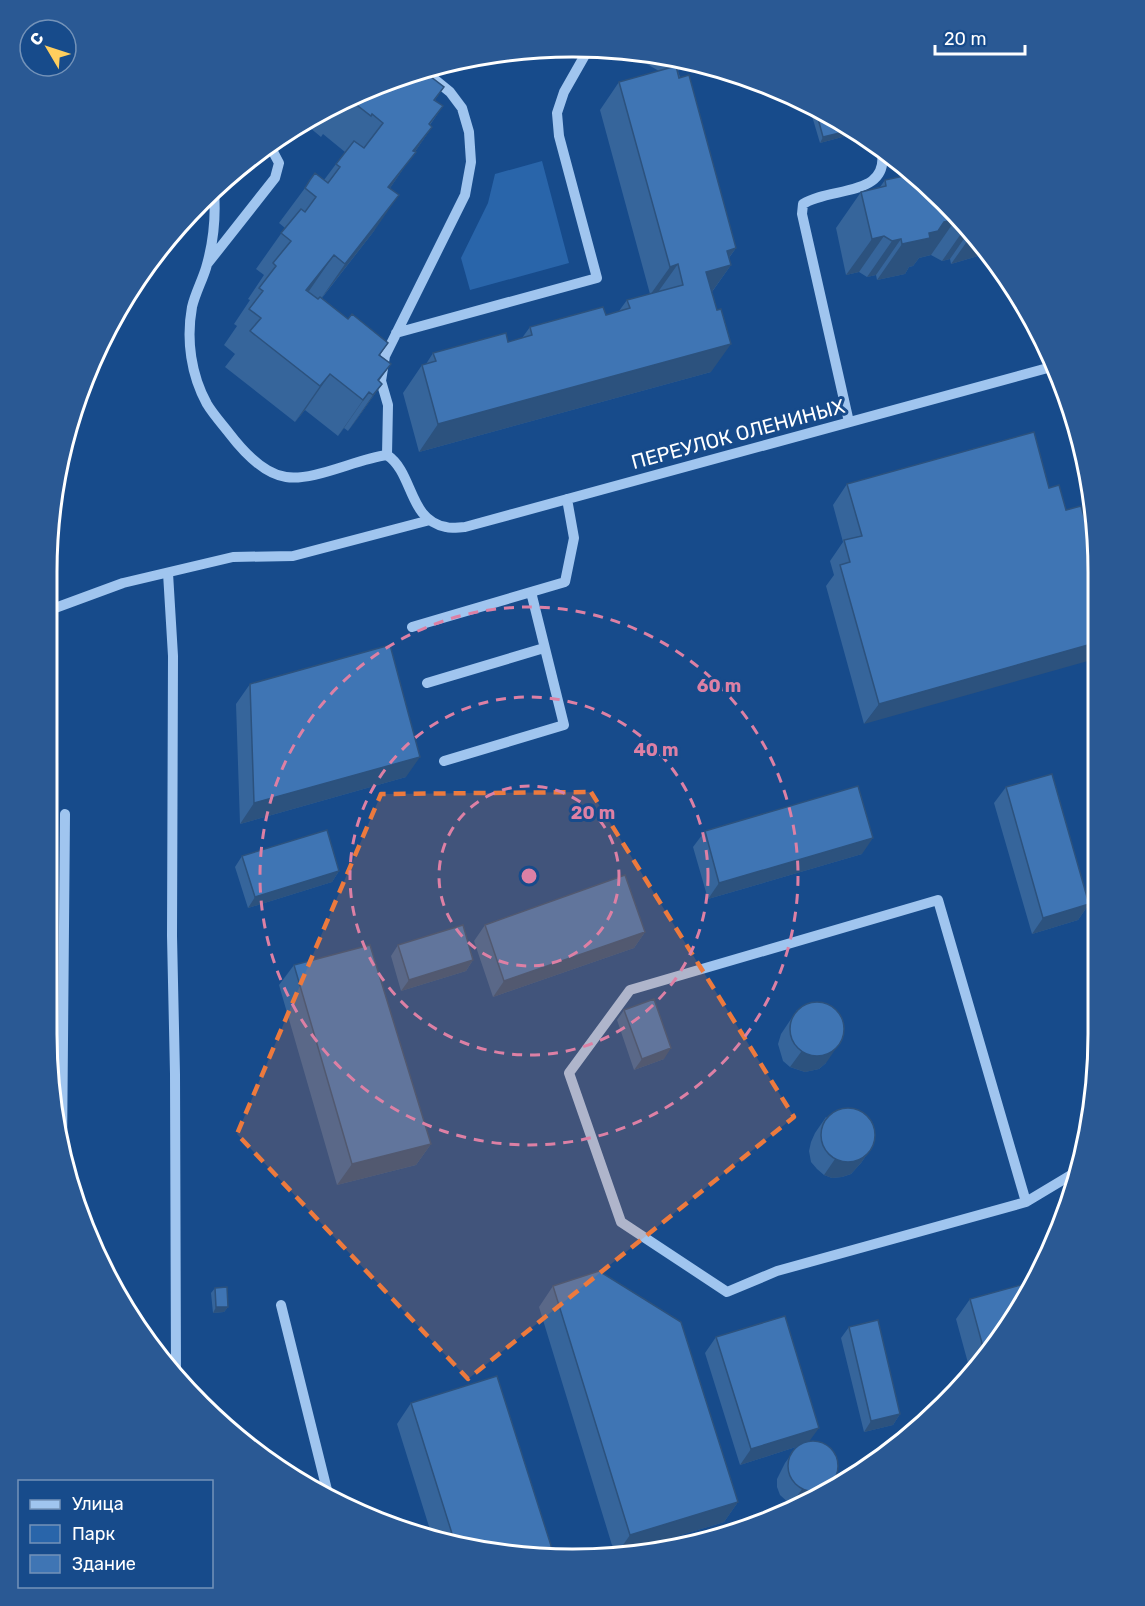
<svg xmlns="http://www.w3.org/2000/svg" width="1145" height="1606" font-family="Rubik,sans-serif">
  <rect width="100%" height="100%" fill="#174b8b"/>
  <path fill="#2965aa" d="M 542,161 L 569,263 L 470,290 L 461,258 L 488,203 L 495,174 Z"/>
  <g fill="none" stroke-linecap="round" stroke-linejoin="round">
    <path stroke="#a0c5ef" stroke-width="10" d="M 214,192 C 216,217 213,244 206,268 C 202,281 195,294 192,307 C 186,340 191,375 207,404 C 213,414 222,424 229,433 C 242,450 264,474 286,477 C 315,481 356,459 387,455 C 414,473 408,520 446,527 C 452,529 459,527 465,527 L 1055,366
      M 208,263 L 275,178 L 279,163 L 270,146
      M 396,333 L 597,278 L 559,136 L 557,113 L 564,92 L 589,48
      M 849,422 L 802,214 L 803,204 C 830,186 893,198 881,148
      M 387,455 L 388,405 L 381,381 L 385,356 L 465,195 L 471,162 L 469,132 L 462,108 L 450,92 L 423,70
      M 168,573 L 173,656 L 172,936 L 175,1074 L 176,1373
      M 47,611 L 123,583 L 233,557 L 293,556 L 430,520
      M 412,627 L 565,582 L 574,538 L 567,499
      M 427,683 L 544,648
      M 444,761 L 564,725 L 531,592
      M 62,1153 L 65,814
      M 1026,1202 L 938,900 L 630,990 L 569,1073 L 621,1222 L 727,1292 L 777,1271 L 1026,1202 L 1081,1169
      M 281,1305 L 329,1498"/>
  </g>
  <path fill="#36659b" d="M 633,52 L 685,61 L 678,71 L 736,248 L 729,258 L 731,265 L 712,292 L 717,310 L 711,372 L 419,452 L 403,393 L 422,365 L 426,364 L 433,353 L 508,342 L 522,338 L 530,327 L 606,315 L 619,311 L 627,300 L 650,294 L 600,110 L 619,82 L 659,71 L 631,55 Z
    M 404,74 L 444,87 L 435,100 L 443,106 L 430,125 L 432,127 L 390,188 L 374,231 L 322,298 L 348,319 L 388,343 L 380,355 L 391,364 L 379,381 L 382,384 L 357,419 L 348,431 L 344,428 L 338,436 L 305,410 L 295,422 L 225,367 L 235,354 L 224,345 L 237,326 L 234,324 L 250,300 L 248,299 L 264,275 L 256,269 L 285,228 L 279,223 L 305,188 L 324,180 L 345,152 L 323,134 L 321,137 L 303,122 L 310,117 Z
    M 820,110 L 857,133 L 820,143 L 812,116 L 816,111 Z
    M 885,180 L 968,226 L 983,250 L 978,256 L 951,264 L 950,259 L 942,261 L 931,255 L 919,258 L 913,266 L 909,267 L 905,274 L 877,280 L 876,275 L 867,277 L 859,272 L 846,275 L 836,228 L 861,192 L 880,187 Z
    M 847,484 L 1049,488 L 864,724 L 826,586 L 834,575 L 830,561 L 843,542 L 833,505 Z
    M 250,684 L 406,777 L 240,824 L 236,704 Z
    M 1006,787 L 1089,904 L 1078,920 L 1032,934 L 994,803 Z
    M 705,831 L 862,854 L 708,899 L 693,847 Z
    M 242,856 L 339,871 L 332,882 L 248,908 L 235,867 Z
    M 485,925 L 645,932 L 634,948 L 493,997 L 474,941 Z
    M 398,945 L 473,960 L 466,971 L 401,991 L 391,956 Z
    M 294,965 L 431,1144 L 416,1165 L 337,1185 L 279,985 Z
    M 624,1010 L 664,1059 L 634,1070 L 617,1020 Z
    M 797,1010 L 826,1063 L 819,1069 L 805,1072 L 790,1067 L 783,1061 L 778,1044 L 781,1034 Z
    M 826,1117 L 872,1147 L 861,1163 L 851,1174 L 842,1177 L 832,1178 L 824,1175 L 817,1169 L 811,1162 L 809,1151 L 811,1142 L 815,1133 Z
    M 553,1286 L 738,1502 L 724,1522 L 615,1555 L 539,1307 Z
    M 215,1288 L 228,1307 L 224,1312 L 213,1313 L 211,1293 Z
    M 970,1299 L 990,1353 L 971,1374 L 956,1319 Z
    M 849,1327 L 900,1414 L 893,1425 L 864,1432 L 841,1338 Z
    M 716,1337 L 809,1442 L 837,1476 L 831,1484 L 796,1506 L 791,1505 L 780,1495 L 777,1487 L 777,1479 L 785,1463 L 796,1448 L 799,1446 L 740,1465 L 705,1353 Z
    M 411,1403 L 504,1555 L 431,1533 L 397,1424 Z"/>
  <path fill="#2c527e" d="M 432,127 L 390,188 L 363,223 L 413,151 Z
    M 852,130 L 857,133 L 820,143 L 823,137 Z
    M 399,195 L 374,231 L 320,300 L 345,264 Z
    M 956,219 L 931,255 L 919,258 L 913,266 L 909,267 L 905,274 L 877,280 L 902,244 L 929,233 L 944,222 Z
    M 967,225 L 970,230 L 950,259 L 942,261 Z
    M 973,233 L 983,250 L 978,256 L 951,264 Z
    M 884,236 L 859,272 L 846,275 L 872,239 Z
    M 901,239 L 876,275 L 867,277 L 892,241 Z
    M 736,248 L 722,267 L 731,265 L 711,293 L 706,272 L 727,251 Z
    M 334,255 L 309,291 L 306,290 Z
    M 678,264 L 658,292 L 650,295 L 670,267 Z
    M 731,344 L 711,372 L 419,452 L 438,424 Z
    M 330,374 L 305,410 L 295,422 L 320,386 Z
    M 382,384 L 357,419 L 348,431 L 373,395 Z
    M 369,392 L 344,428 L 338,436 L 363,400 Z
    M 1095,643 L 1095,659 L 864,724 L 879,704 Z
    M 420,757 L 406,777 L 240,824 L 254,803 Z
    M 873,838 L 862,854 L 708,899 L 719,883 Z
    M 339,871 L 332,882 L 248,908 L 255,897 Z
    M 1089,904 L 1078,920 L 1032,934 L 1043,918 Z
    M 645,932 L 634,948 L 493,997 L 504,981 Z
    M 473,960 L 466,971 L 401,991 L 409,980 Z
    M 837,1047 L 826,1063 L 819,1069 L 805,1072 L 790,1067 L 801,1052 Z
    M 671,1048 L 664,1059 L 634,1070 L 642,1059 Z
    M 431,1144 L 416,1165 L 337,1185 L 352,1164 Z
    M 872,1147 L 861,1163 L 851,1174 L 842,1177 L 832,1178 L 824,1175 L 835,1159 Z
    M 216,1307 L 228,1307 L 224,1312 L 213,1313 Z
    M 900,1414 L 893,1425 L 864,1432 L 871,1421 Z
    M 819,1428 L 808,1443 L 740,1465 L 751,1449 Z
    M 802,1489 L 821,1490 L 796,1506 L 791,1505 Z
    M 738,1502 L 724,1522 L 616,1555 L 630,1535 Z"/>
  <path fill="#3f75b4" stroke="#2c527e" stroke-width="1.5" d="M 676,66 L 679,78 L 689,75 L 736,248 L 727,251 L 731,265 L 706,272 L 717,310 L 721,309 L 731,344 L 438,424 L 422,365 L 436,361 L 433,353 L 506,333 L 508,342 L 532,335 L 530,327 L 603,307 L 606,315 L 630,308 L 627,300 L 683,285 L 678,264 L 670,267 L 619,82 Z
    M 422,70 L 444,87 L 434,100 L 443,106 L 429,124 L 432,127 L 413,151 L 416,152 L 388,187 L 399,195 L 345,264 L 334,255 L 306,290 L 318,299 L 320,297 L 348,319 L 352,314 L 388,343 L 379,355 L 391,364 L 378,380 L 382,384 L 373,395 L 369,392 L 363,400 L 330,374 L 320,386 L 250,331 L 261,318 L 249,309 L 263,291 L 259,288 L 276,266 L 273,263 L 291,241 L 281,233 L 301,209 L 305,212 L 316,197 L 305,188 L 310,180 L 315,173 L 328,183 L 340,167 L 336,164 L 354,141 L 364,148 L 383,123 L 372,114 L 371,116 L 349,99 L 404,74 Z
    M 820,110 L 852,130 L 823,137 L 816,111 Z
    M 913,174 L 967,225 L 956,219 L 944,222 L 938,231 L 929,233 L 930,238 L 902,244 L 901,239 L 892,241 L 884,236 L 872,239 L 861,192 L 886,186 L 885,180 Z
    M 1034,432 L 1049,488 L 1059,485 L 1066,510 L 1081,506 L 1094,554 L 1095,643 L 879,704 L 840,565 L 850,562 L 844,540 L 862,536 L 847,484 Z
    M 390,645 L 420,757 L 254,803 L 250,684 Z
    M 1052,774 L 1089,904 L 1043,918 L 1006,787 Z
    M 858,786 L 873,838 L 719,883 L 705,831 Z
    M 327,830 L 339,871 L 255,897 L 242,856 Z
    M 625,875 L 645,932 L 504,981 L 485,925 Z
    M 463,925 L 473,960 L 409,980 L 398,945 Z
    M 370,945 L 431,1144 L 352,1164 L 294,965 Z
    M 654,999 L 671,1048 L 642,1059 L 624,1010 Z
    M790 1029a27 27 0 1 1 54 0a27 27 0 1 1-54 0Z
    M821 1135a27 27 0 1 1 54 0a27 27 0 1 1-54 0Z
    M 599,1271 L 681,1322 L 738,1502 L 630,1535 L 553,1286 Z
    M 1035,1281 L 990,1353 L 986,1358 L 970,1299 Z
    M 227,1287 L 228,1307 L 216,1307 L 215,1288 Z
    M 785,1316 L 819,1428 L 751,1449 L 716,1337 Z
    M 878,1320 L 900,1414 L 871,1421 L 849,1327 Z
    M 497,1376 L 554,1555 L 504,1555 L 454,1540 L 411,1403 Z
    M788 1466a25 25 0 1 1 50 0a25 25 0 1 1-50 0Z"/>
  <path fill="#ed7a3d" fill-opacity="0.2" stroke="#ed7a3d" stroke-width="4.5" stroke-dasharray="12 8" stroke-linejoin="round" d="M 591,792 L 794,1117 L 468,1379 L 237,1134 L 381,794 Z"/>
  <g fill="none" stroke="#dd80a5" stroke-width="3" stroke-dasharray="10 8">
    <circle cx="529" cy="876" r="90"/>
    <circle cx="529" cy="876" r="179"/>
    <circle cx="529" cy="876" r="269"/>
  </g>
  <g text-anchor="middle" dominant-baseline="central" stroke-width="6" stroke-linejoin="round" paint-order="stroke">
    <g font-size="20" fill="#fff" stroke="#174b8b">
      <text transform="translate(738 434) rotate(-15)">ПЕРЕУЛОК ОЛЕНИНЫХ</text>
    </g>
  </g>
  <path d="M0 0H1145V1606H0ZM572 57H573A515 515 0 0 1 1088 572V1034A515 515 0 0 1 573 1549H572A515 515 0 0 1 57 1034V572A515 515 0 0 1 572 57Z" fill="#2a5994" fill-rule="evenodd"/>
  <path fill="none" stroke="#fff" stroke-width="3" d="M572 57H573A515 515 0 0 1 1088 572V1034A515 515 0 0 1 573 1549H572A515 515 0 0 1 57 1034V572A515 515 0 0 1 572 57Z"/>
  <circle cx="529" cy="876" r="9" fill="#dd80a5" stroke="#174b8b" stroke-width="3"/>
  <g font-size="18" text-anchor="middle" font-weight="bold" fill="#dd80a5" stroke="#174b8b" stroke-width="6" stroke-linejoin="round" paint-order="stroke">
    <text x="719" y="692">60 m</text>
    <text x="656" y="756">40 m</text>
    <text x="593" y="819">20 m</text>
  </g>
  <rect x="18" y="1480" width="195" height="108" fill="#174b8b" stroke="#7493b9" stroke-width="1.5"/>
  <rect x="30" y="1500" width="30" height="9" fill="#a0c5ef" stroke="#7493b9" stroke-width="1.5"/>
  <text x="72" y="1510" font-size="18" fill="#ffffff">Улица</text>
  <rect x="30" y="1525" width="30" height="18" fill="#2965aa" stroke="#7493b9" stroke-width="1.5"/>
  <text x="72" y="1540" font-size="18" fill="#ffffff">Парк</text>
  <rect x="30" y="1555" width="30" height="18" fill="#3f75b4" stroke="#7493b9" stroke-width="1.5"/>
  <text x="72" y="1570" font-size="18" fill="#ffffff">Здание</text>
  <g transform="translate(48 48) rotate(309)"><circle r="28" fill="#174b8b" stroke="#7493b9" stroke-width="1.5"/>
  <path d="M0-4.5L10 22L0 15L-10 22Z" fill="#ffce5e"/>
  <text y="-9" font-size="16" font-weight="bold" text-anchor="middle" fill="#ffffff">С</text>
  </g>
  <path d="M935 45v9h90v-9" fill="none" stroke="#ffffff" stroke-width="3"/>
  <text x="944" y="45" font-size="18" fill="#ffffff" stroke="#174b8b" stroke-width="4.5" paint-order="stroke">20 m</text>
</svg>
